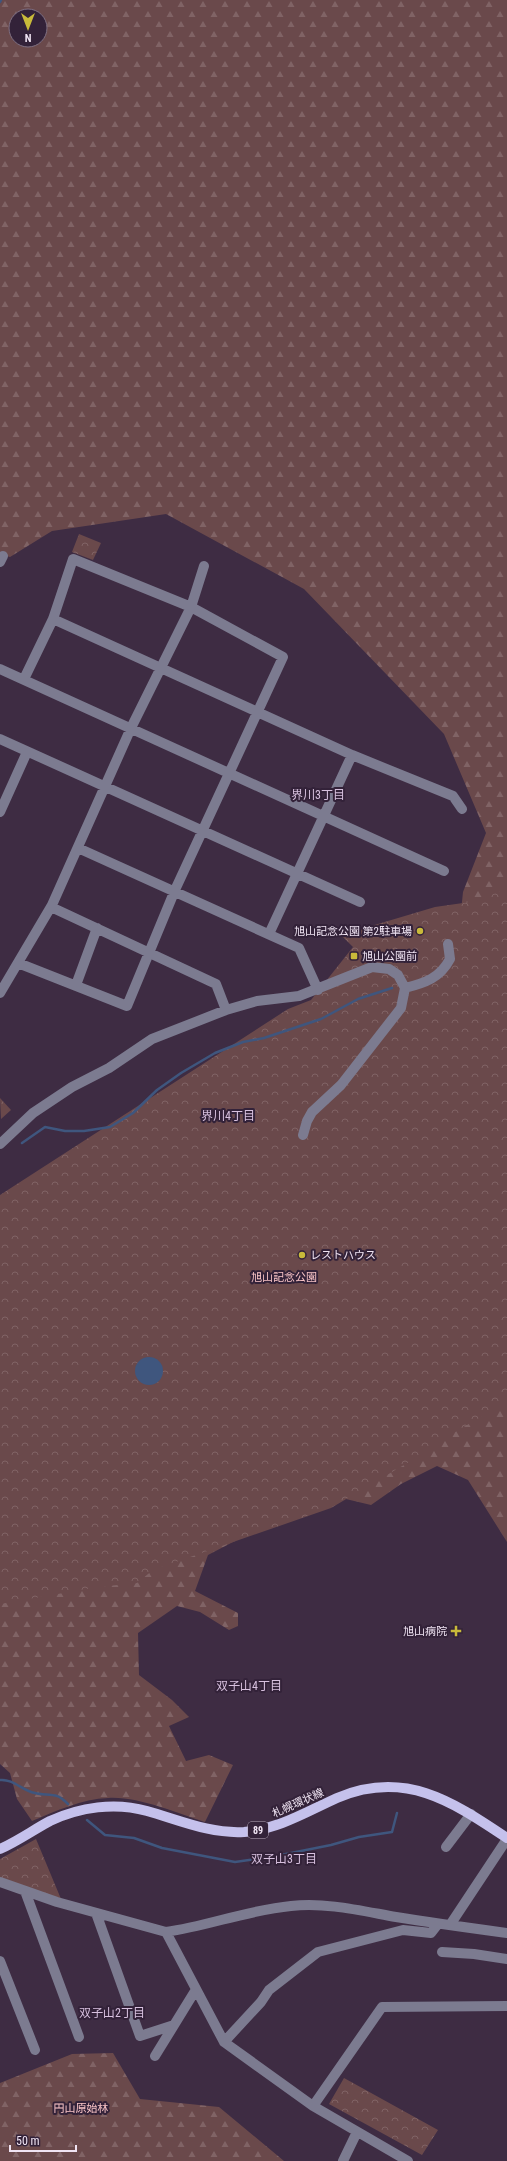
<svg xmlns="http://www.w3.org/2000/svg" width="507" height="2161" font-family="'Roboto Condensed','Noto Sans JP',sans-serif">
  <defs>
    <pattern id="forest-firs" width="22" height="20" patternUnits="userSpaceOnUse"><rect width="22" height="20" fill="#6a494b"/><path d="M5 1l3.5 6h-7zM16 11l3.5 6h-7z" fill="#806365"/></pattern>
    <pattern id="park-crowns" width="20" height="18" patternUnits="userSpaceOnUse"><rect width="20" height="18" fill="#6a494b"/><path d="M2 6a3 3 0 1 1 6 0M12 15a3 3 0 1 1 6 0" fill="none" stroke="#806365"/></pattern>
  </defs>
  <rect width="100%" height="100%" fill="#3e2c43"/>
  <path fill="url(#forest-firs)" fill-rule="evenodd" d="M 0,0 L 507,0 L 507,1542 L 468,1480 L 437,1466 L 401,1484 L 371,1505 L 329,1495 L 454,981 L 463,892 L 486,833 L 444,734 L 304,589 L 166,514 L 52,531 L 10,557 L 0,554 ZM 16,16 L 40,16 L 40,40 L 16,40 Z
    M 262,1527 L 208,1555 L 195,1591 L 238,1613 L 238,1626 L 229,1630 L 200,1612 L 177,1606 L 138,1633 L 139,1675 L 172,1700 L 189,1717 L 169,1726 L 186,1761 L 209,1755 L 233,1765 L 205,1822 C 176,1813 138,1796 108,1798 C 82,1799 56,1811 32,1821 L 17,1799 L 10,1773 L 0,1764 L 0,1531 Z
    M 113,2053 L 140,2099 L 219,2107 L 284,2161 L 0,2161 L 0,2083 L 72,2054 Z"/>
  <path fill="url(#park-crowns)" d="M 79,534 L 101,543 L 93,560 L 72,552 Z
    M 507,888 L 507,1402 L 455,1432 L 426,1452 L 331,1508 L 153,1570 L 137,1583 L 98,1587 L 0,1604 L 0,1195 L 288,1009 L 311,1000 L 353,947 L 341,935 L 435,907 L 477,901 Z
    M 0,1098 L 11,1110 L 1,1119 Z
    M 36,1839 L 61,1899 L 0,1878 L 0,1859 Z
    M 344,2078 L 438,2130 L 422,2155 L 329,2104 Z"/>
  <path fill="#3f567e" d="M135 1371a14 14 0 1 1 28 0a14 14 0 1 1-28 0Z"/>
  <g fill="none" stroke-linecap="round" stroke-linejoin="round">
    <path stroke="#3f567e" stroke-width="2.5" d="M 0,2 L 1,0
      M 22,1143 L 45,1127 L 65,1131 L 84,1131 L 110,1127 L 133,1113 L 157,1090 L 181,1073 L 215,1053 L 243,1042 L 264,1038 L 321,1019 L 358,999 L 392,988
      M 0,1780 C 14,1779 21,1790 35,1793 C 42,1795 50,1794 57,1796 C 61,1797 65,1801 68,1804
      M 87,1820 L 105,1835 L 134,1838 L 162,1848 L 235,1862 L 271,1857 L 331,1845 L 359,1837 L 392,1832 L 397,1813"/>
    <path stroke="#7c7b90" stroke-width="10" d="M 0,562 L 3,556
      M 53,619 L 352,755 L 453,796 L 462,809
      M 0,669 L 444,871
      M 0,739 L 360,902
      M 0,812 L 27,752
      M 78,848 L 299,948 L 318,990
      M 51,907 L 216,984 L 226,1010
      M 269,934 L 352,755
      M 18,963 L 127,1006 L 175,890 L 283,657 L 191,607 L 73,559 L 53,619 L 24,679
      M 76,985 L 97,928
      M 405,988 C 425,983 440,978 450,959 L 448,944
      M 0,993 L 52,905 L 131,728 L 191,607 L 204,566
      M 0,1144 L 33,1113 L 72,1087 L 109,1068 L 152,1039 L 226,1010 L 257,1001 L 299,996 L 372,967 L 389,969 L 398,975 L 405,988 L 401,1008 L 341,1085 L 312,1112 L 307,1121 L 303,1135
      M 446,1847 L 471,1814
      M 0,1882 L 57,1902 L 166,1932 L 224,2042 L 313,2106 L 408,2161
      M 25,1891 L 79,2037
      M 96,1913 L 140,2036 L 174,2025
      M 450,1925 L 507,1839
      M 166,1932 C 208,1926 248,1910 291,1906 C 326,1902 362,1911 396,1917 C 433,1923 470,1928 507,1933
      M 442,1952 L 474,1954 L 507,1959
      M 0,1961 L 35,2050
      M 224,2042 L 261,2002 L 269,1990 L 318,1952 L 403,1930 L 431,1933 L 438,1924
      M 155,2056 L 195,1991
      M 313,2106 L 382,2007 L 507,2006
      M 343,2161 L 357,2132"/>
    <path stroke="#c5c1ec" stroke-width="10" d="M 0,1849 C 18,1841 33,1830 50,1821 C 80,1807 115,1802 147,1811 C 179,1820 210,1834 244,1832 C 279,1829 306,1812 337,1798 C 405,1769 453,1802 507,1838"/>
  </g>
  <g fill="#c9ba3a" stroke="#332239" stroke-width="1.5">
    <circle cx="420" cy="931" r="4"/>
    <rect x="350" y="952" width="8" height="8" rx="2"/>
    <circle cx="302" cy="1255" r="4"/>
    <path d="M454 1625h4v4h4v4h-4v4h-4v-4h-4v-4h4z"/>
  </g>
  <g text-anchor="middle" dominant-baseline="central" stroke-width="4" stroke-linejoin="round" paint-order="stroke">
    <rect fill="#332239" stroke="#b7aabb" stroke-width="1" x="248" y="1822" width="20" height="16" rx="3"/>
    <g font-size="10" font-weight="bold" fill="#f0e4f3">
      <text x="258" y="1830">89</text>
    </g>
    <g font-size="11" fill="#f0e4f3" stroke="#332239" text-anchor="end">
      <text x="412" y="931">旭山記念公園 第2駐車場</text>
      <text x="362" y="956" text-anchor="start">旭山公園前</text>
      <text x="310" y="1255" text-anchor="start">レストハウス</text>
      <text x="447" y="1631">旭山病院</text>
    </g>
    <g font-size="11" fill="#f9c4c6" stroke="#332239">
      <text x="284" y="1277">旭山記念公園</text>
      <text x="81" y="2108">円山原始林</text>
    </g>
    <g font-size="11" fill="#f0e4f3" stroke="#332239">
      <text transform="translate(298 1803) rotate(-24)">札幌環状線</text>
    </g>
    <g font-size="12" fill="#d8c1df" stroke="#332239">
      <text x="318" y="795">界川3丁目</text>
      <text x="228" y="1116">界川4丁目</text>
      <text x="249" y="1686">双子山4丁目</text>
      <text x="284" y="1859">双子山3丁目</text>
      <text x="112" y="2013">双子山2丁目</text>
    </g>
  </g>
  <g transform="translate(28 28) rotate(180)"><circle r="19" fill="#332239" stroke="#7f7083"/>
  <path d="M0-3L7 15L0 10L-7 15Z" fill="#c9ba3a"/>
  <text y="-6" font-size="11" font-weight="bold" text-anchor="middle" fill="#f0e4f3">N</text>
  </g>
  <path d="M10 2145v6h66v-6" fill="none" stroke="#f0e4f3" stroke-width="2"/>
  <text x="16" y="2145" font-size="12" fill="#f0e4f3" stroke="#332239" stroke-width="3" paint-order="stroke">50 m</text>
</svg>
